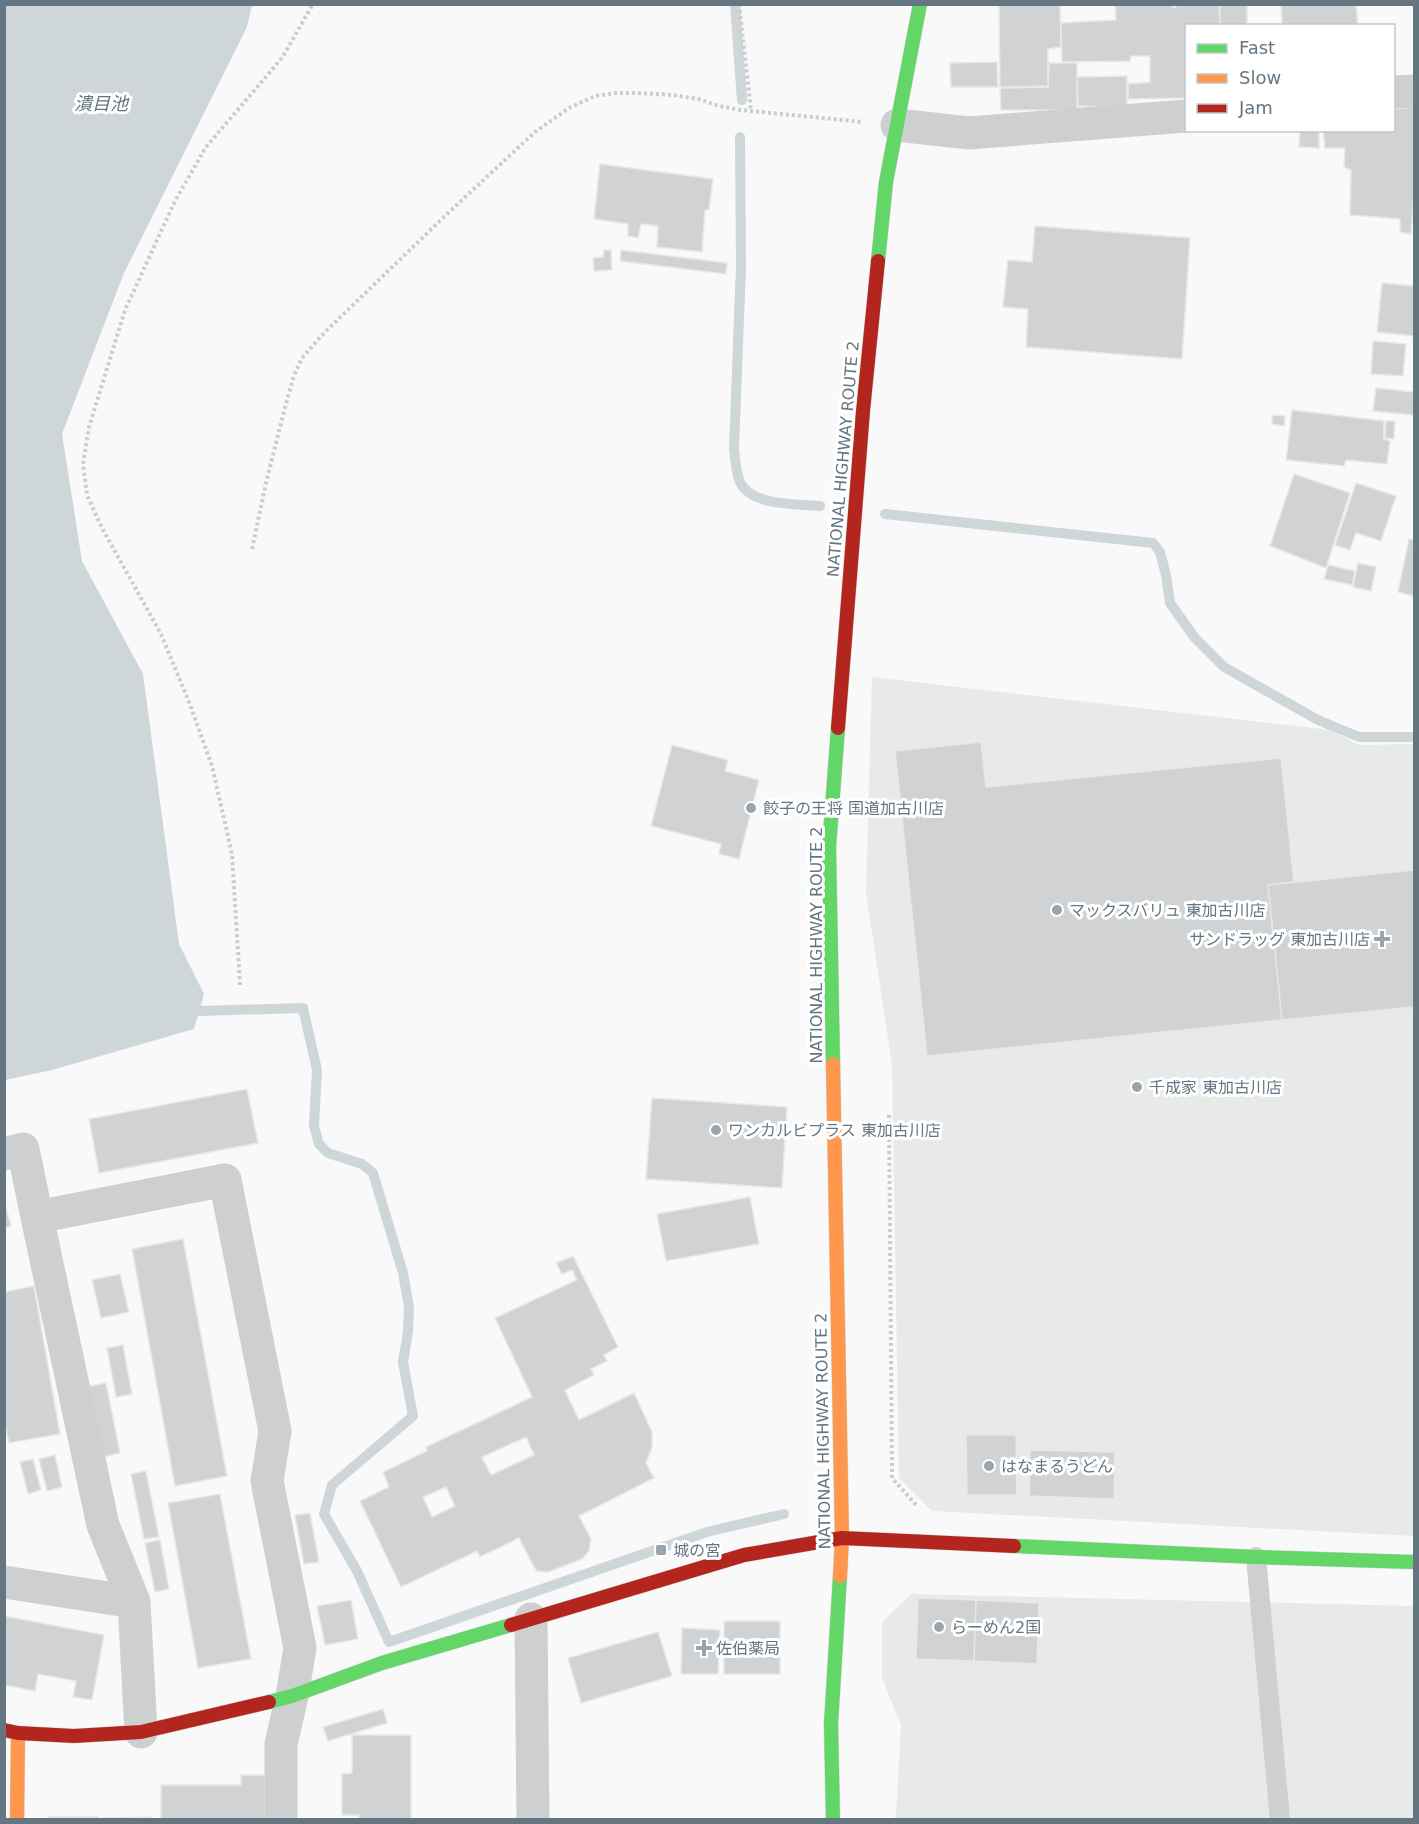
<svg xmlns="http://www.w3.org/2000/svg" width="1419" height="1824" font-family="'DejaVu Sans','Noto Sans JP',sans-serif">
  <rect width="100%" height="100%" fill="#f9f9f9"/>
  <path fill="#e8e9e9" d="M 872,677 L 1330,730 L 1359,745 L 1414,744 L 1414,1536 L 932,1511 L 899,1478 L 892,1065 L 866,893 Z
    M 911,1594 L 1414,1606 L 1414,1819 L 894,1819 L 896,1814 L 901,1725 L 882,1678 L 882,1622 Z"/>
  <path fill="#ced6d9" d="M 4,5 L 252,5 L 247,27 L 124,273 L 62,434 L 82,561 L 143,674 L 179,944 L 204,994 L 194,1029 L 52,1070 L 5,1080 Z"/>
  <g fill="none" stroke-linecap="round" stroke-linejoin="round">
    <path stroke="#ced6d9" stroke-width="10" d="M 735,4 L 742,100
      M 740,137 L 741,266 L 734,449 C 735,460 736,472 740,482 C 751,506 797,504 820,506
      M 885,514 L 1153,543 L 1160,552 L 1166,575 L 1170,603 L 1195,638 L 1224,667 L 1318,720 L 1359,737 L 1414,737
      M 199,1011 L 303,1008 L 317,1070 L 314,1126 L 319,1144 L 328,1153 L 362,1164 L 373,1173 L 403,1273 L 409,1307 L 408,1332 L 403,1362 L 413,1416 L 332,1485 L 324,1514 L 357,1571 L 389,1642 L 707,1532 L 784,1514"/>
  </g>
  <path fill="#d0d2d3" stroke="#e8e8e8" stroke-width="1.5" fill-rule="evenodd" d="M 999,4 L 1060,4 L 1061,47 L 1048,49 L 1048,86 L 1000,87 Z
    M 1115,4 L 1172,4 L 1173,8 L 1176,7 L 1176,4 L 1219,4 L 1220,26 L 1186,26 L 1186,98 L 1128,99 L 1128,84 L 1150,82 L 1150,56 L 1131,56 L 1130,61 L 1062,62 L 1061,23 L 1116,20 Z
    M 1220,4 L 1247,4 L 1247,26 L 1220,26 Z
    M 1281,4 L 1356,4 L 1358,26 L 1282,26 Z
    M 997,62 L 998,87 L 951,87 L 950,63 Z
    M 1049,63 L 1077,63 L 1077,110 L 1001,110 L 1000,88 L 1048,87 Z
    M 1127,76 L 1127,107 L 1078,106 L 1077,77 Z
    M 1414,107 L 1414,195 L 1411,234 L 1400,232 L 1400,219 L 1350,215 L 1351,170 L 1344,167 L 1345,148 L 1325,148 L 1323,130 L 1394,130 L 1394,109 Z
    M 1300,130 L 1319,130 L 1319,148 L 1299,147 Z
    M 600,164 L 713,179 L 709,210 L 705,210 L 702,252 L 657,247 L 658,226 L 641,224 L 638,238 L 628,236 L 628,224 L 594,219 Z
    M 1035,226 L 1190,238 L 1182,359 L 1026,347 L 1028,309 L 1003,307 L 1008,260 L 1032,262 Z
    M 604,250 L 611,250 L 612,270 L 594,271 L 593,258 L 603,257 Z
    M 621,250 L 727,263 L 726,274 L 620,261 Z
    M 1382,283 L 1414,286 L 1414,336 L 1377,332 Z
    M 1373,341 L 1406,344 L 1403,376 L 1371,374 Z
    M 1376,388 L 1414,392 L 1414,415 L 1373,411 Z
    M 1292,410 L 1384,421 L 1384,439 L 1390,441 L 1387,464 L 1346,460 L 1344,466 L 1286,460 Z
    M 1272,415 L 1285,416 L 1284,426 L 1272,424 Z
    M 1386,421 L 1395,421 L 1394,439 L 1385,438 Z
    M 1294,474 L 1350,493 L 1326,568 L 1270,546 Z
    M 1356,483 L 1396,496 L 1381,541 L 1356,533 L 1350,550 L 1335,545 Z
    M 1409,539 L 1414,540 L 1414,596 L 1398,592 Z
    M 1358,563 L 1376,567 L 1371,591 L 1353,587 Z
    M 1328,565 L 1355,571 L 1352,585 L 1324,579 Z
    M 981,742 L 986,787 L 1281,758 L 1294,882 L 1268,885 L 1282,1020 L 927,1056 L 895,751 Z
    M 672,745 L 728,760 L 725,771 L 759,780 L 739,859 L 719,854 L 721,844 L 651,826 Z
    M 1414,870 L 1414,1007 L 1282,1020 L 1268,885 Z
    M 247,1089 L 258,1143 L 99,1173 L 89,1119 Z
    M 652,1098 L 787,1107 L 782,1188 L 646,1179 Z
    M 750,1197 L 759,1244 L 666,1261 L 657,1214 Z
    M 4,1200 L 11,1226 L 4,1228 Z
    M 183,1239 L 227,1476 L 175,1486 L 132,1249 Z
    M 573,1256 L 618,1347 L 604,1355 L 607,1361 L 591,1369 L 594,1375 L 565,1390 L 579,1420 L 634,1393 L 652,1432 L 652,1447 L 646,1463 L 654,1478 L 579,1516 L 591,1539 L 589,1551 L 582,1559 L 548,1572 L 537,1571 L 533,1565 L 519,1538 L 480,1557 L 477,1551 L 401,1587 L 360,1501 L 389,1487 L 383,1472 L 427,1451 L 426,1447 L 532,1397 L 495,1318 L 577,1280 L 572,1270 L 562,1274 L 556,1263 ZM 526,1437 L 534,1455 L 491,1475 L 482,1457 ZM 446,1487 L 455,1506 L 432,1517 L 423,1497 Z
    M 120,1274 L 129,1312 L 101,1318 L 92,1280 Z
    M 34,1286 L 60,1434 L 9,1443 L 4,1420 L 4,1292 Z
    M 123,1345 L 132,1394 L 116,1397 L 107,1348 Z
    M 106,1383 L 120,1453 L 103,1457 L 89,1386 Z
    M 966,1435 L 1016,1435 L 1017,1495 L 967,1495 Z
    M 1030,1450 L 1115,1452 L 1114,1499 L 1029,1496 Z
    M 55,1455 L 62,1487 L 47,1491 L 39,1459 Z
    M 33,1459 L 41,1490 L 28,1494 L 20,1462 Z
    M 146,1471 L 159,1537 L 144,1539 L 131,1474 Z
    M 220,1494 L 251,1659 L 198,1668 L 168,1503 Z
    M 310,1513 L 319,1562 L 304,1564 L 295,1515 Z
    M 160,1540 L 169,1589 L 155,1592 L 145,1543 Z
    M 918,1598 L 976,1600 L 974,1661 L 916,1659 Z
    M 351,1600 L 358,1639 L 325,1645 L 317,1606 Z
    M 976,1600 L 1039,1603 L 1037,1664 L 974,1661 Z
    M 4,1616 L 104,1635 L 92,1700 L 73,1697 L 76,1681 L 38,1674 L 35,1691 L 4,1685 Z
    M 724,1621 L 780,1621 L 780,1674 L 724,1674 Z
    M 682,1628 L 720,1630 L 718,1674 L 681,1674 Z
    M 658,1632 L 672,1676 L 581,1703 L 568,1658 Z
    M 383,1709 L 387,1723 L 328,1741 L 323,1727 Z
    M 352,1735 L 411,1735 L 411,1820 L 359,1820 L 359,1815 L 342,1815 L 342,1774 L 352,1773 Z
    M 241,1775 L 265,1775 L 265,1820 L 161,1820 L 161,1785 L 241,1785 Z
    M 49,1817 L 98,1817 L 98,1820 L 49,1820 Z
    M 152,1817 L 152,1820 L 102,1820 L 102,1818 Z"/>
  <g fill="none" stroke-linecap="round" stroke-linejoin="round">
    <defs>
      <path id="fast" d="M 878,261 L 886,182 L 920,4
        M 833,1064 L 829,847 L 838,728
        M 1014,1546 L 1256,1557 L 1414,1562
        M 269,1702 L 292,1696 L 382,1663 L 511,1625
        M 833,1820 L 831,1724 L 840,1576"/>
      <path id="slow" d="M 833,1064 L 842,1538 L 840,1576
        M 17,1820 L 18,1733"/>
      <path id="jam" d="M 838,728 L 863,411 L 878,261
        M 511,1625 L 744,1555 L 842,1538 L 1014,1546
        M 4,1730 L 18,1733 L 74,1736 L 141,1732 L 269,1702"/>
    </defs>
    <use href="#fast" stroke="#d5d6d7" stroke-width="15"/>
    <use href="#slow" stroke="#d5d6d7" stroke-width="15"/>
    <use href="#jam" stroke="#d5d6d7" stroke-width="15"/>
    <path stroke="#cbcccd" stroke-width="4" stroke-dasharray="3 3" stroke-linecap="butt" d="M 739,4 L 751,111
      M 252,549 L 266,483 L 284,411 L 294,375 L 302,358 L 324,333 L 447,214 L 535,132 L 569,108 L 595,96 L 616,93 L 638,93 L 673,95 L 698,99 L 719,106 L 741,110 L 863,122
      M 240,985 L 232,854 L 212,766 L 189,702 L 161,634 L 102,528 L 87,495 L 83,464 L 89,427 L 125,310 L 175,201 L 206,147 L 282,58 L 313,4
      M 889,1115 L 892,1478 L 917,1506"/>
    <path stroke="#cecfd0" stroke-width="20" d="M 1256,1557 L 1280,1820"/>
    <path stroke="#cecfd0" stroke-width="33" d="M 1394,92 L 1414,91
      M 897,125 L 969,133 L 1186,116
      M 4,1154 L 23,1149 L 37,1217
      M 4,1582 L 134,1602
      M 531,1619 L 533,1820
      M 141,1732 L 134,1602 L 103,1525 L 37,1217 L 225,1180 L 275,1431 L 267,1481 L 300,1648 L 292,1696 L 281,1744 L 281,1820"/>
    <use href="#fast" stroke="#63d668" stroke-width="14"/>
    <use href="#slow" stroke="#ff974d" stroke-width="14"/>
    <use href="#jam" stroke="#b3261e" stroke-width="14"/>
  </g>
  <g fill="#99a4ac" stroke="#fff" stroke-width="2">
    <circle cx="751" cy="808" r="6"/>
    <circle cx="1057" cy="910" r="6"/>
    <path d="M1379 930h6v6h6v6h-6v6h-6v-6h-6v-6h6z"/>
    <circle cx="1137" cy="1087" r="6"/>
    <circle cx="716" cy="1130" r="6"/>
    <circle cx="989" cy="1466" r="6"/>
    <rect x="655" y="1544" width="12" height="12" rx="3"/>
    <circle cx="939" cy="1627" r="6"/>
    <path d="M701 1639h6v6h6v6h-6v6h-6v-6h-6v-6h6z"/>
  </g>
  <g text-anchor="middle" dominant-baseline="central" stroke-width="6" stroke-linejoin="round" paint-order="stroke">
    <g font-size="16" fill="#657683" stroke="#fff">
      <text transform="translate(843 459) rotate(-85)">NATIONAL HIGHWAY ROUTE 2</text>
      <text transform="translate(816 945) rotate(-90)">NATIONAL HIGHWAY ROUTE 2</text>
      <text transform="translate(823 1431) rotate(-91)">NATIONAL HIGHWAY ROUTE 2</text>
    </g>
    <g font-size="16" fill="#657683" stroke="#fff" text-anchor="start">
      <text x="763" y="808">餃子の王将 国道加古川店</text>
      <text x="1069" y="910">マックスバリュ 東加古川店</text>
      <text x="1370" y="939" text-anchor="end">サンドラッグ 東加古川店</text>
      <text x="1149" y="1087">千成家 東加古川店</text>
      <text x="728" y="1130">ワンカルビプラス 東加古川店</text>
      <text x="1001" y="1466">はなまるうどん</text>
      <text x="673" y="1550">城の宮</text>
      <text x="951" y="1627">らーめん2国</text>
      <text x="716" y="1648">佐伯薬局</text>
    </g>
    <g font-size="18" font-style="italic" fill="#60757c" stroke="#fff">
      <text x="101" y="103">潰目池</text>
    </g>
  </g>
  <rect width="1419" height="1824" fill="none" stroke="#657683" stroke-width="12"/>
  <rect x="1185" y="24" width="210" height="108" fill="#ffffff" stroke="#c1c8cd" stroke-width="1.5"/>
  <rect x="1197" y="44" width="30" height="9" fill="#63d668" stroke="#c1c8cd" stroke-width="1.5"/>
  <text x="1239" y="54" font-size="18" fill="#657683">Fast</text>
  <rect x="1197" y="74" width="30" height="9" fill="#ff974d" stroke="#c1c8cd" stroke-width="1.5"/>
  <text x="1239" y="84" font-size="18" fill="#657683">Slow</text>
  <rect x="1197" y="104" width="30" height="9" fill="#b3261e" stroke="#c1c8cd" stroke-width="1.5"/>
  <text x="1239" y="114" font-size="18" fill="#657683">Jam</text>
</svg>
